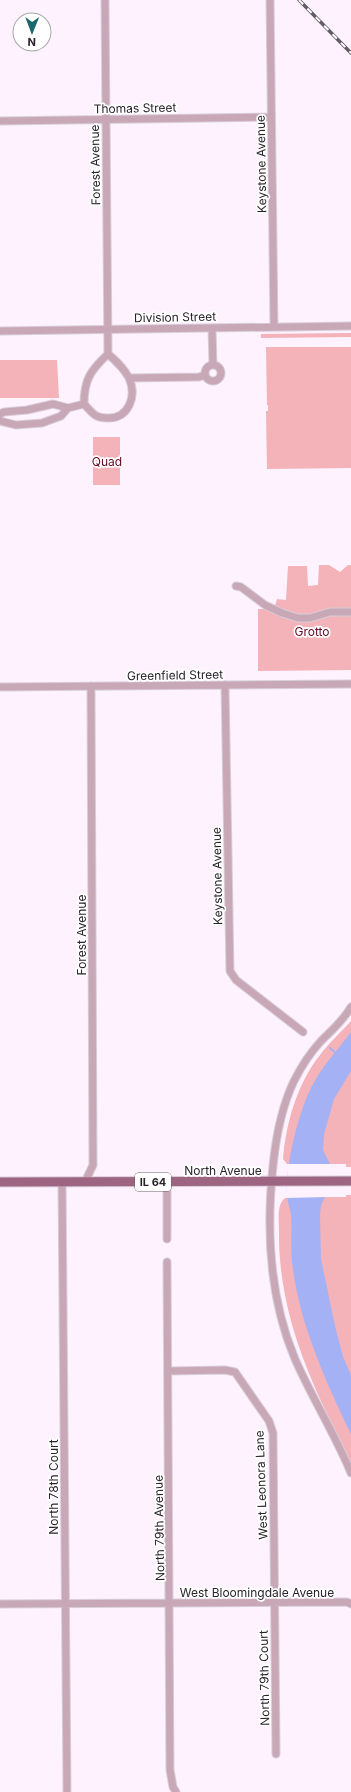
<svg xmlns="http://www.w3.org/2000/svg" width="351" height="1792" font-family="Inter,sans-serif">
<style>
.green{fill:#f4b2b9}
.water{fill:#a4b1f4}
.pier{fill:#fef2ff}
.lines{fill:none;stroke-linecap:round;stroke-linejoin:round}
.stream{stroke:#a4b1f4;stroke-width:2}
.minor-casing{stroke:#d8cdd9;stroke-width:9}
.major-casing{stroke:#d8cdd9;stroke-width:11}
.minor{stroke:#c8a8b7;stroke-width:7}
.major{stroke:#9e6582;stroke-width:9}
.rail-casing{stroke:#635c64;stroke-width:3.5}
.rail{stroke:#fff;stroke-width:2;stroke-dasharray:6;stroke-linecap:butt}
.labels{text-anchor:middle;dominant-baseline:central;stroke-width:3.5;stroke-linejoin:round;paint-order:stroke}
.shield{fill:#fff;stroke:#69666a;stroke-width:1}
.shield-label{font-size:11px;font-weight:bold;fill:#29242a}
.street-label{font-size:12px;fill:#29242a;stroke:#fff}
.park-label{font-size:12px;fill:#660523;stroke:#fff}
</style>
<rect width="100%" height="100%" fill="#fef2ff"/>
<path class="green" d="M351,333V337L261,338V334Z
M266,347H351V468L267,469L266,411H268V405H267Z
M0,360H57L59,398H0Z
M93,437H120V485H93Z
M319,565H329L340,572L348,565H351V670L258,671V609H274L277,599L286,600L288,566H307L308,586L318,585Z
M351,1021V1167H346V1164H287L283,1159C286,1123 297,1084 320,1055C329,1043 341,1032 351,1021Z
M346,1195H351V1463C313,1387 278,1317 279,1230C279,1220 276,1202 287,1197H346Z"/>
<path class="water" d="M351,1032V1071L334,1099L324,1134L323,1150L330,1164L325,1197L321,1205L320,1216L321,1259L335,1326L343,1357L351,1375V1434C327,1384 300,1325 293,1269C290,1252 292,1233 291,1215C290,1209 288,1203 287,1197C285,1167 298,1113 312,1086C322,1066 338,1050 351,1032Z"/>
<path class="pier" d="M288,1164H332L327,1197L286,1198Z"/>
<g class="lines">
<path class="stream" d="M330,1048L337,1054"/>
<defs>
<path id="minor" d="M105,0L108,354C91,370 84,379 84,404C87,407 91,412 95,415C98,417 103,418 107,418C129,419 137,396 129,378C124,368 116,361 108,354
M270,0L274,327
M0,121L271,117
M212,328L213,365
M0,331L351,326
M205 373a8 8 0 1 1 16 0a8 8 0 1 1-16 0Z
M129,378L199,377L205,375
M0,414L4,412L27,410L53,404L68,408
M0,421L16,425L42,423L61,416L68,408L84,404
M236,586L241,587L265,605L282,613L298,618H310L330,612H351
M225,685L230,971L236,980L303,1032
M0,687L351,684
M351,1007C343,1021 332,1030 321,1041C310,1053 301,1067 294,1081C281,1108 276,1136 273,1166C266,1231 269,1297 295,1359C312,1398 335,1434 351,1473
M62,1182L67,1792
M85,1182L93,1165L91,686
M167,1182V1239
M167,1262L170,1770L173,1787L176,1792
M168,1371L225,1370L235,1372L269,1421L273,1433L276,1754
M0,1604L347,1602L351,1604"/>
<path id="major" d="M0,1182L351,1181"/>
</defs>
<use href="#minor" class="minor-casing"/>
<use href="#major" class="major-casing"/>
<use href="#minor" class="minor"/>
<use href="#major" class="major"/>
<defs>
<path id="rail" d="M299,0L351,53"/>
</defs>
<use href="#rail" class="rail-casing"/>
<use href="#rail" class="rail"/>
</g>
<g class="labels">
<rect class="shield" x="135" y="1173" width="36" height="18" rx="3"/>
<g class="shield-label">
<text x="153" y="1182">IL 64</text>
</g>
<g class="street-label">
<text transform="translate(135 108) rotate(-1)">Thomas Street</text>
<text transform="translate(261 164) rotate(-91)">Keystone Avenue</text>
<text transform="translate(95 165) rotate(-91)">Forest Avenue</text>
<text transform="translate(175 317) rotate(-1)">Division Street</text>
<text transform="translate(175 675) rotate(-1)">Greenfield Street</text>
<text transform="translate(217 876) rotate(-91)">Keystone Avenue</text>
<text transform="translate(81 935) rotate(-90)">Forest Avenue</text>
<text x="223" y="1170">North Avenue</text>
<text transform="translate(261 1485) rotate(-92)">West Leonora Lane</text>
<text transform="translate(53 1487) rotate(-90)">North 78th Court</text>
<text transform="translate(159 1528) rotate(-91)">North 79th Avenue</text>
<text x="257" y="1592">West Bloomingdale Avenue</text>
<text transform="translate(264 1678) rotate(-91)">North 79th Court</text>
</g>
<g class="park-label">
<text x="107" y="461">Quad</text>
<text x="312" y="631">Grotto</text>
</g>
</g>
<g transform="translate(32 32) rotate(181)"><circle r="19" fill="#ffffff" stroke="#a9a7aa"/>
<path d="M0-3L7 15L0 10L-7 15Z" fill="#1a676d"/>
<text y="-6" font-size="11" font-weight="bold" text-anchor="middle" fill="#29242a">N</text>
</g>
</svg>
